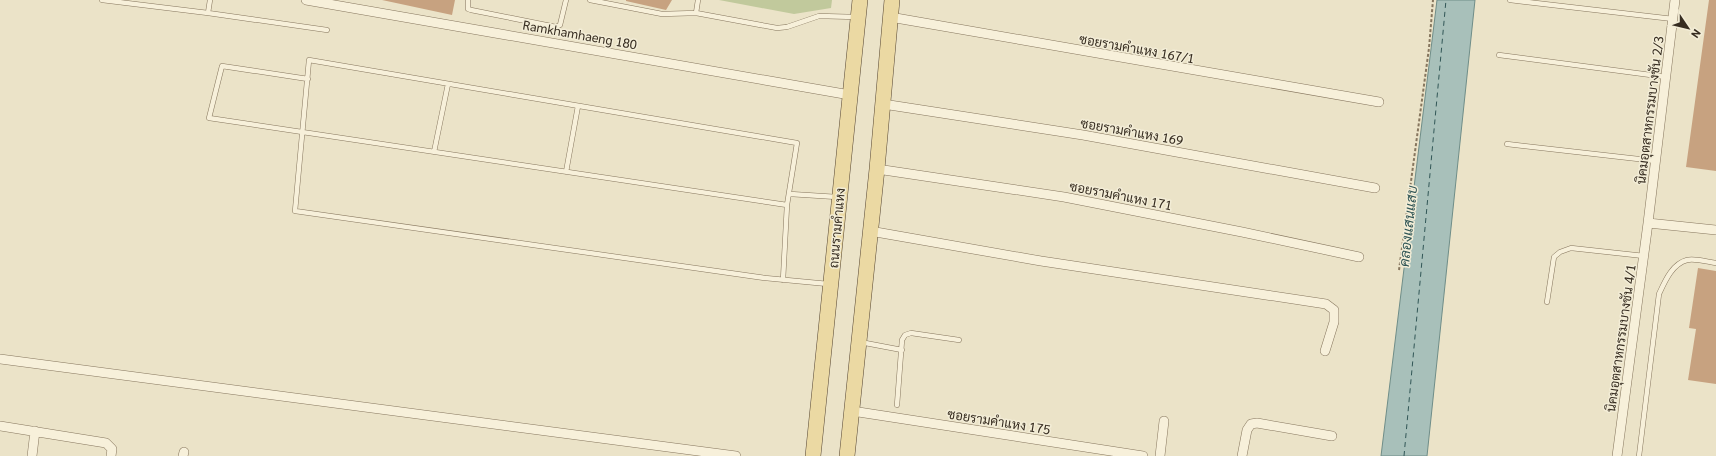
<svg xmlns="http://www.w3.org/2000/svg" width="1716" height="456" font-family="Georgia,Sarabun,serif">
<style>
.green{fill:#c1c99c}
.water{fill:#a8c0ba;stroke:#6f8d88}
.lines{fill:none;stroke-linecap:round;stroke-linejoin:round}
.ferry{stroke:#315656;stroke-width:1;stroke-dasharray:5 4;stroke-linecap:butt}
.building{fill:#c7a280}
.service-casing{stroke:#86765e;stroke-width:5.5}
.minor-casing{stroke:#86765e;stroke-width:10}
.primary-casing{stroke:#544432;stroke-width:16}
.path{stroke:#86765e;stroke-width:2;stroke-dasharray:3 2;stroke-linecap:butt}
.service{stroke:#f7f0da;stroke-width:4.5}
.minor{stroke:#f7f0da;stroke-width:9}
.primary{stroke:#ebd9a3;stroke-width:15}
.labels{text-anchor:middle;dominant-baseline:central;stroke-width:3;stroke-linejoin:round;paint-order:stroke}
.street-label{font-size:13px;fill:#372d21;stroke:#f3edd7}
.water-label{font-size:14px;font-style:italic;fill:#315656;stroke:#f3edd7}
</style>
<rect width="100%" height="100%" fill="#ebe3c8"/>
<path class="green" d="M719,0H832L831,8L794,14Z"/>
<path class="water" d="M1437,0H1475L1427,456H1381Z"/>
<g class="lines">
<path class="ferry" d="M1404,456L1446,0"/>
</g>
<path class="building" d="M382,0H455L452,15Z
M672,0L666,10L626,1V0Z
M1709,0H1716V171L1686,167Z
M1698,268L1716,271V384L1688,380L1696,329L1689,328Z"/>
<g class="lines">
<defs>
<path id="service" d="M102,0L208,13
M210,0L208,13L327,30
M468,0V9L471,10L556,27L560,25L566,0
M590,0L662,14L696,13L777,28L787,27L819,16L856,17
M1510,0L1673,19
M696,13L698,0
M1499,55L1666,77
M308,79L222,66L209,118L787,205L783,280
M1507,144L1656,161
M434,152L448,84
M566,172L578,106
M790,194L837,197
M787,205L797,143L309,60L295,211L765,278L828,284
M1547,302L1554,257L1560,252L1571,248L1644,256
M860,342L902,350
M897,405L902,340L905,335L911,333L959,340
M1639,456L1659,294C1665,281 1672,264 1687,260C1695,258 1708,262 1716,263"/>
<path id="minor" d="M306,0L850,95
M890,17L1379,102
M883,104L1083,135L1375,188
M877,169L1064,197L1242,232L1359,257
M1648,223L1716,230
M870,231L1041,261L1326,304L1334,310V322L1325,351
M0,359L736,456
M852,411L1143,456
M0,426L106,443L112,449L111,456
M32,456L35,431
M183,456L184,452
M1160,456L1164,421
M1242,456L1247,430L1251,424L1257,423L1332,436
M1617,456L1648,223L1675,0"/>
<path id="primary" d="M813,456L860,0
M847,456L877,169L892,0"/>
</defs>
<use href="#service" class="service-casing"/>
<use href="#minor" class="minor-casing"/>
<use href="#primary" class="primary-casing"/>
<path class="path" d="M1399,270L1429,48L1433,0"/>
<use href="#service" class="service"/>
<use href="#minor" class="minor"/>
<use href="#primary" class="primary"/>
</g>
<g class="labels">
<g class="street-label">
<text transform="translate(580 34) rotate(10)">Ramkhamhaeng 180</text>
<text transform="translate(1137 48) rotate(10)">ซอยรามคำแหง 167/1</text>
<text transform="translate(1649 110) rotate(-83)">นิคมอุตสาหกรรมบางชัน 2/3</text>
<text transform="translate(1132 131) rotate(10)">ซอยรามคำแหง 169</text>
<text transform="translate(1121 195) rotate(11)">ซอยรามคำแหง 171</text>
<text transform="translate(836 228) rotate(-85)">ถนนรามคำแหง</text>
<text transform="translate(1620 338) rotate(-82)">นิคมอุตสาหกรรมบางชัน 4/1</text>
<text transform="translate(999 421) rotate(9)">ซอยรามคำแหง 175</text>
</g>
<g class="water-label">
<text transform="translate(1407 226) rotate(-84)">คลองแสนแสบ</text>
</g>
</g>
<g transform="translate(1688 28) rotate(125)" stroke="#f3edd7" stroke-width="3" paint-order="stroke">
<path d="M0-3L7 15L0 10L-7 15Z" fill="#372d21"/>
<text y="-6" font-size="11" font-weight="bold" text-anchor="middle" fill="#372d21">N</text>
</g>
</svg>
